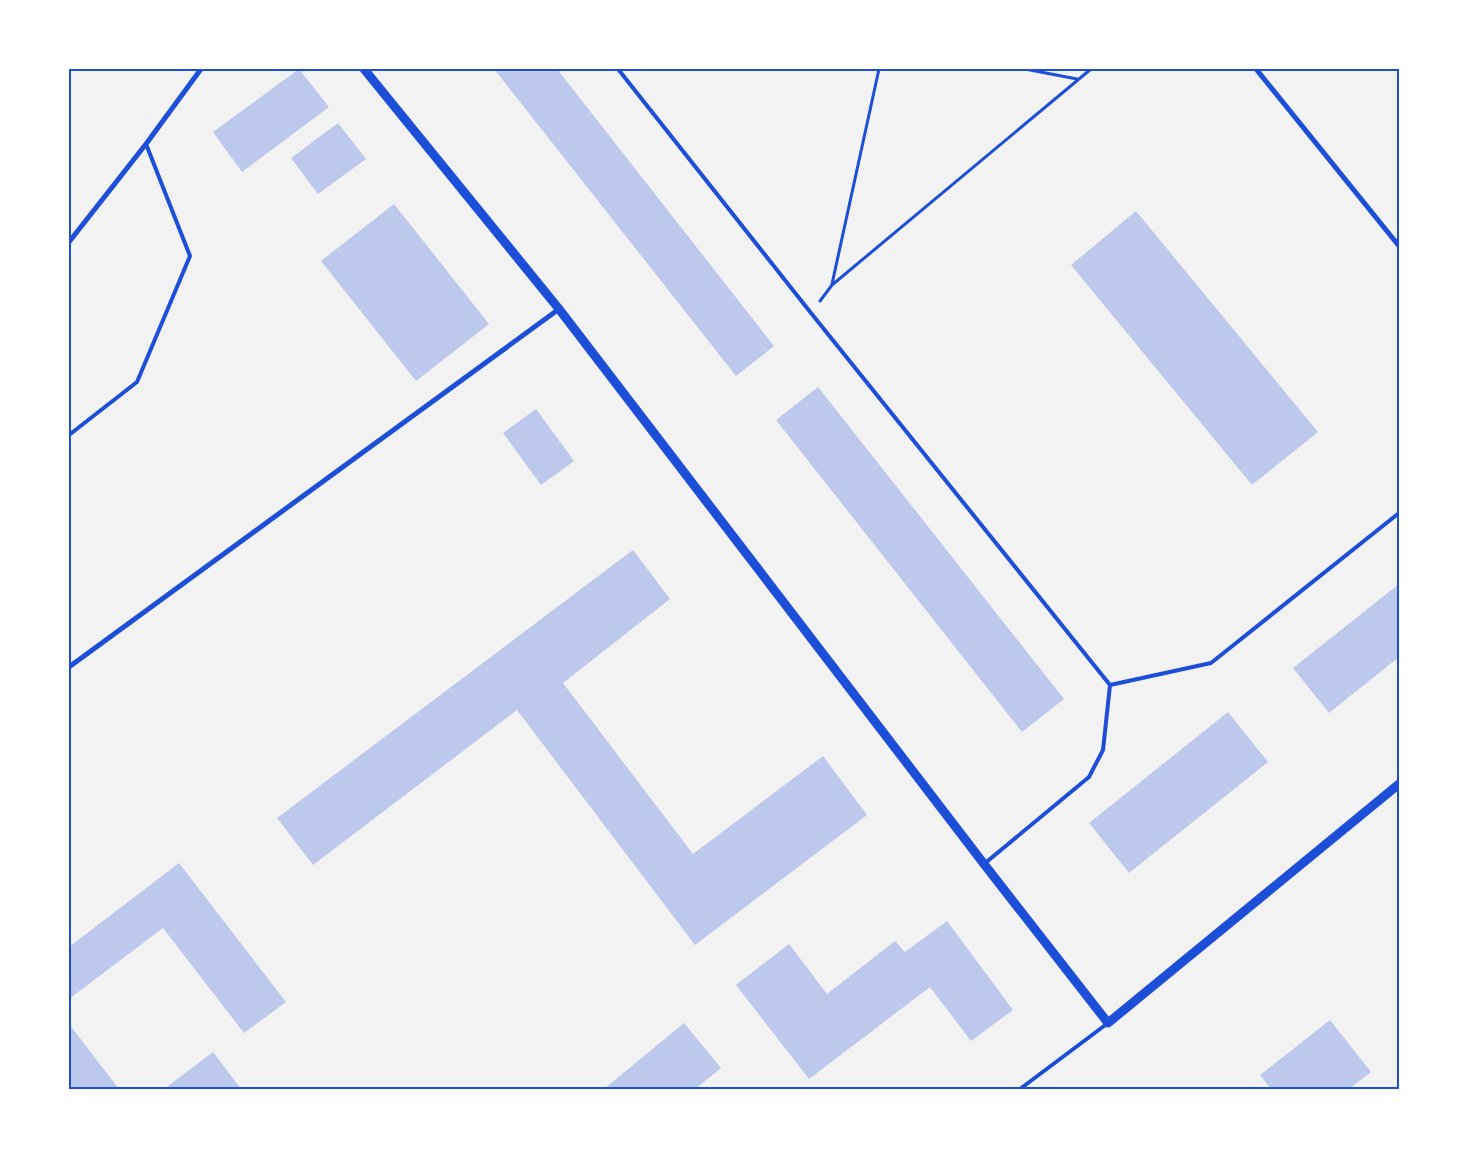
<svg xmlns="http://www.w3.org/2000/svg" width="1468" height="1158" font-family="'Work Sans',sans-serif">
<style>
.building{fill:#bdc9ec}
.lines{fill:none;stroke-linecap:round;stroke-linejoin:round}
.path{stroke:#1d4ed8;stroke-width:3}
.service{stroke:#1d4ed8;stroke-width:4}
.minor{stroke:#1d4ed8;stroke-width:5}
.tertiary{stroke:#1d4ed8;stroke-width:9}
.neatline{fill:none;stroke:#1d4ed8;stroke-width:2}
</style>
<rect width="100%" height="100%" fill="#f2f2f2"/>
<path class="building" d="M299,69L329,107L242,172L213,132Z
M494,69H557L774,346L736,376Z
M338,123L366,159L318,194L291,158Z
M394,204L489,324L416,381L321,261Z
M1136,211L1318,432L1252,485L1071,265Z
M818,387L1064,699L1022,732L776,420Z
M536,409L574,461L541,485L503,433Z
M633,550L670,599L563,683L693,854L823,756L867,815L695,945L517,710L313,865L277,818Z
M1399,584V657L1329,713L1293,668Z
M1228,712L1268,762L1129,873L1089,823Z
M179,863L286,1002L244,1033L163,928L69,999V947Z
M947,921L1013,1010L971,1041L930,987L809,1079L736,985L789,944L827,994L895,941L905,952Z
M1330,1020L1371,1072L1349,1089H1271L1260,1075Z
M684,1023L721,1068L695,1089H604Z
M69,1024L119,1089H69Z
M213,1052L241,1089H170L168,1086Z"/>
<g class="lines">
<path class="path" d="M1025,69L1077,79
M832,284L879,69
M820,301L832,285L1091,69"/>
<path class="service" d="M618,69L811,313L1110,685L1211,663L1399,513
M69,435L137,382L190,256L146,144
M984,864L1089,777L1103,750L1110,685
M1020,1089L1108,1023"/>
<path class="minor" d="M1256,69L1399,246
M69,242L146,144L201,69
M69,667L559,309"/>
<path class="tertiary" d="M364,69L559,309L984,864L1108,1023L1399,784"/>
</g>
<rect width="1468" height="1158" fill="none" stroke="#ffffff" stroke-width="140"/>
<rect x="70" y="70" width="1328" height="1018" class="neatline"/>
</svg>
